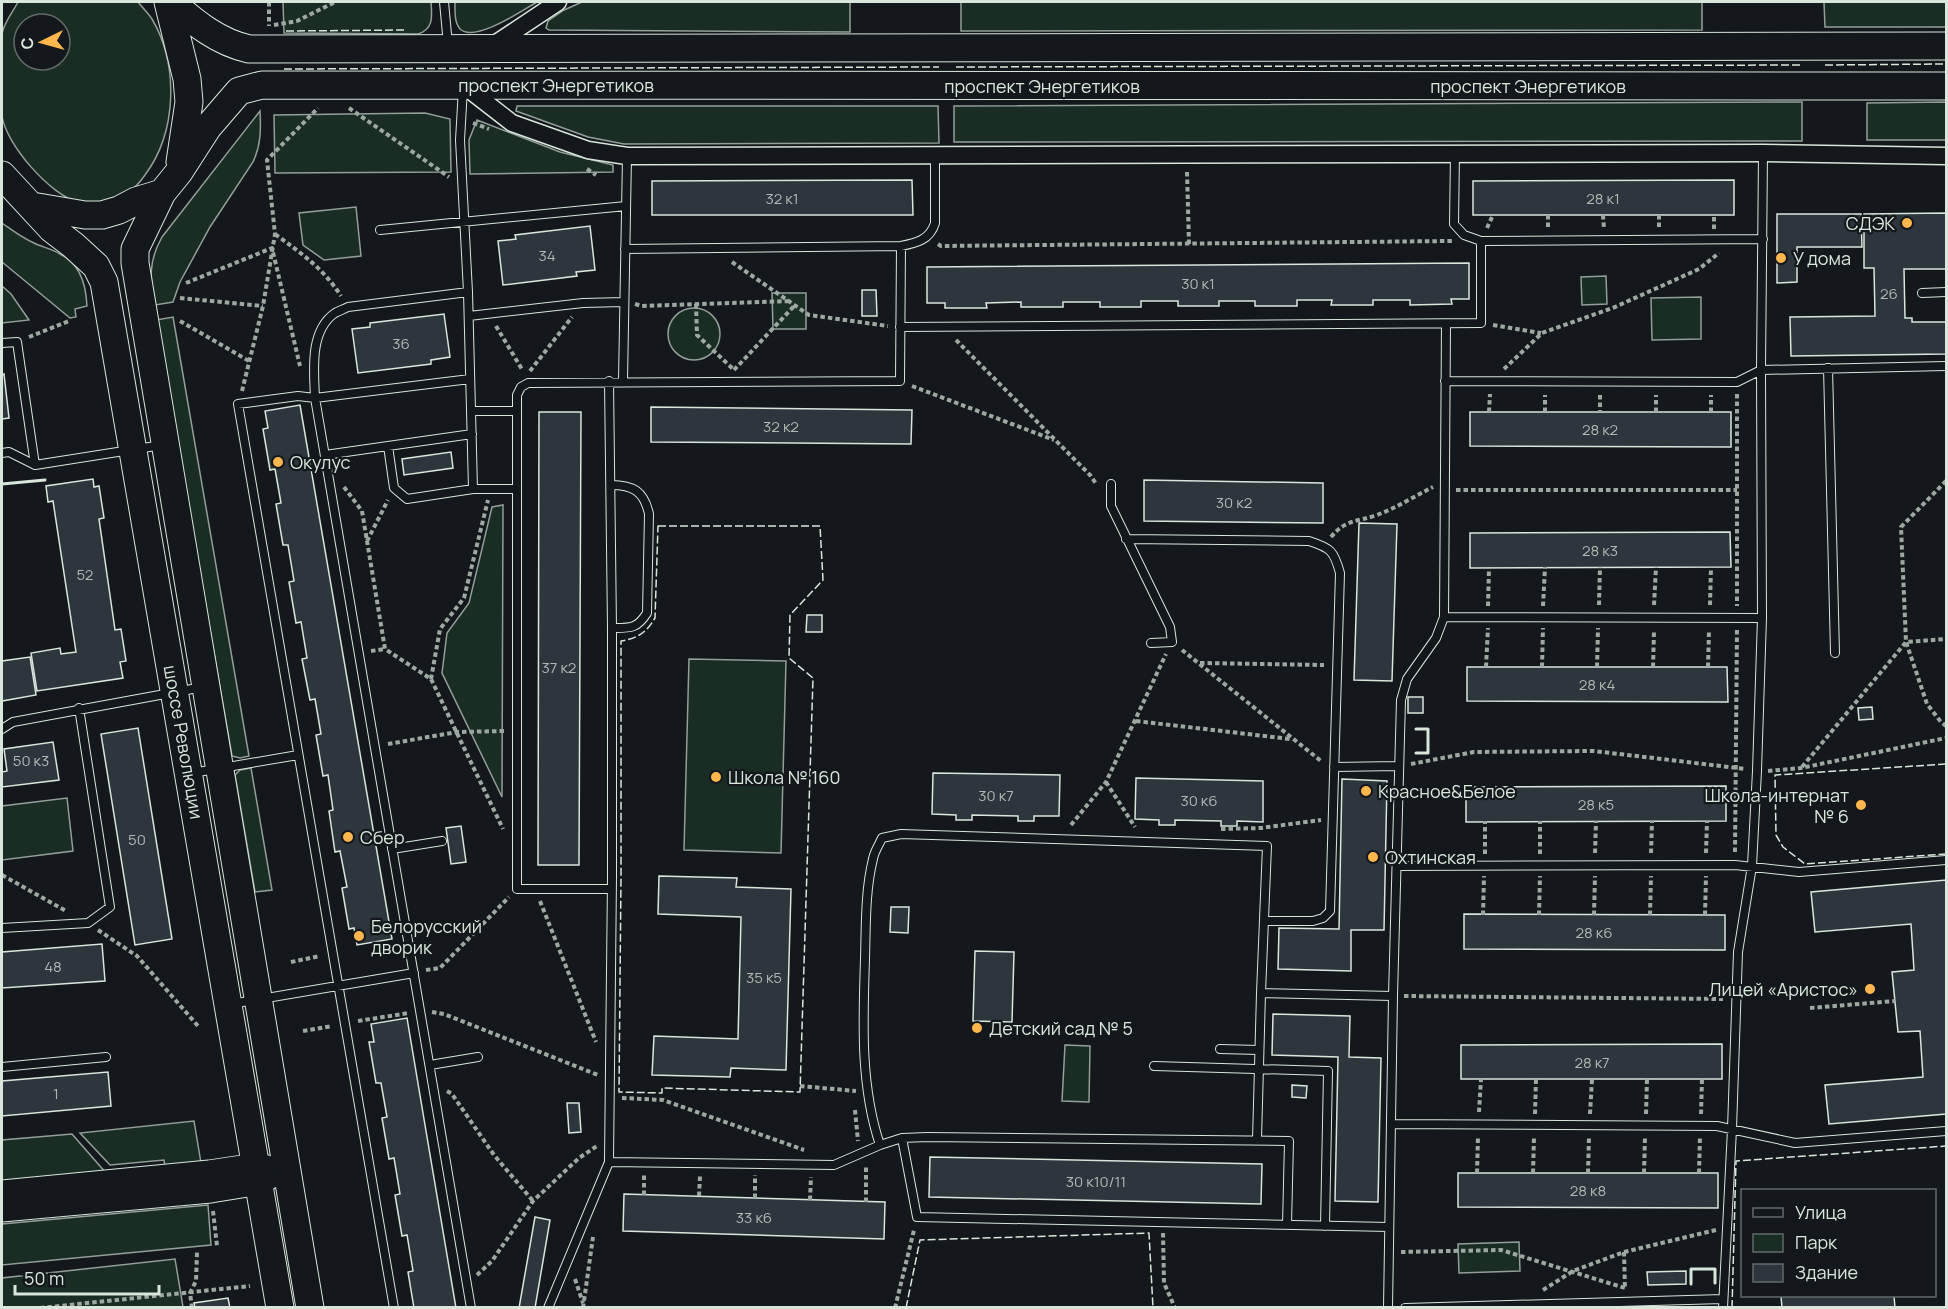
<svg xmlns="http://www.w3.org/2000/svg" width="1948" height="1309" font-family="Manrope,sans-serif">
<style>
.green{fill:#1a2d24;stroke:#939e99;stroke-width:1.5;fill-rule:evenodd}
.building{fill:#2c363c;stroke:#d8e6dc;stroke-width:1.5}
.lines{fill:none;stroke-linecap:round;stroke-linejoin:round}
.service-casing{stroke:#d8e6dc;stroke-width:10}
.minor-casing{stroke:#d8e6dc;stroke-width:19}
.tertiary-casing{stroke:#d8e6dc;stroke-width:23}
.primary-casing{stroke:#d8e6dc;stroke-width:29}
.path{stroke:#9da8a2;stroke-width:4;stroke-dasharray:4.5 3;stroke-linecap:butt}
.service{stroke:#14181c;stroke-width:8}
.minor{stroke:#14181c;stroke-width:16}
.tertiary{stroke:#14181c;stroke-width:21}
.primary{stroke:#14181c;stroke-width:27}
.fence{stroke:#d8e6dc;stroke-width:1.5;stroke-dasharray:8 3;stroke-linecap:butt}
.wall{stroke:#d8e6dc;stroke-width:3}
.poi-dot{fill:#ffb74d;stroke:#14181c;stroke-width:2}
.labels{text-anchor:middle;dominant-baseline:central;stroke-width:4.5;stroke-linejoin:round;paint-order:stroke}
.number-label{font-size:15px;fill:#adbab4}
.street-label{font-size:18px;fill:#d8e6dc;stroke:#14181c}
.poi-label{font-size:18px;fill:#d8e6dc;stroke:#14181c;text-anchor:start}
</style>
<rect width="100%" height="100%" fill="#14181c"/>
<path class="green" d="M18,2H138C142,7 148,13 152,19C179,65 177,132 145,175C136,188 122,200 105,203C98,204 85,204 78,202C50,195 6,144 2,116C0,100 2,82 2,66C2,56 0,44 2,34C4,22 13,12 18,2ZM24,24H60V60H24Z
M283,2H431C432,16 434,29 418,34L284,33Z
M455,2H537C523,10 475,43 460,29C454,22 455,10 455,2Z
M582,2H850V32L549,30L546,28L548,21L564,10Z
M961,2H1702V30L961,31Z
M1824,2H1946V27H1825Z
M1802,102V141L954,142V106Z
M1946,102V140H1867V103Z
M517,106H938L939,143L624,144L588,137L516,111Z
M260,111C261,130 261,145 253,162L210,227L180,282L173,302L155,305C150,278 148,262 162,237Z
M425,113L450,119L451,172L275,173L274,115Z
M477,120L560,152L613,165V172L470,174L469,140Z
M356,207L361,256L324,260L303,245L299,213Z
M2,223C12,230 22,238 34,243C42,247 52,249 60,254C80,263 86,285 87,306L75,309L76,317L70,318L2,262Z
M1606,276L1607,304L1582,305L1581,277Z
M2,286L11,294L29,320L2,323Z
M772,293H806V329H773Z
M1701,297V339L1652,340L1651,298Z
M668 334a26 26 0 1 1 52 0a26 26 0 1 1-52 0Z
M173,317L249,756L240,758L232,756L156,320Z
M503,505L502,797L442,673L447,633L469,603L492,507Z
M689,659L786,661L781,853L684,850Z
M251,768L272,890L255,892L235,775L240,770Z
M67,798L73,851L2,860V806Z
M1065,1045L1090,1046L1089,1102L1062,1101Z
M194,1121L201,1163L165,1167L164,1160L110,1165L80,1133Z
M72,1134L106,1173L2,1182V1140Z
M208,1205L211,1245L2,1265V1224Z
M1519,1242L1520,1271L1459,1273L1458,1244Z
M175,1259L183,1307H2V1278Z"/>
<path class="building" d="M912,180L913,215H652V181Z
M1734,180V215H1473V181Z
M1946,213V269H1904L1905,318H1912V322H1946V354L1791,356L1790,317L1875,316L1874,268H1864V214Z
M1777,214H1861L1862,247H1797V282L1777,283Z
M590,226L595,270L576,272L577,276L503,285L498,241L516,239L515,235Z
M1469,263V299H1451L1452,304L1410,305V300H1373V305H1331L1332,300H1297V306H1255V301H1219V306H1178V301H1141V307H1100V302H1063V307H1021V302L986,303L987,308H945V303H927V267Z
M862,290H876L877,316H862Z
M444,314L450,357L431,360V364L358,373L352,329L370,327V323Z
M4,374L9,418L2,419V375Z
M300,405L392,939L357,945L354,928L349,929L342,888L347,887L340,851L335,852L329,811L333,810L328,775L323,776L316,735L321,734L315,699L310,700L302,659L307,658L301,622L296,623L289,582L294,581L288,545H283L276,504L281,503L275,469L270,470L263,429L268,428L265,411Z
M651,407L912,410L911,444L651,442Z
M539,412H581L579,865H538Z
M1470,412H1731V447L1470,446Z
M451,452L453,468L404,475L402,459Z
M93,479L94,487L99,486L104,518L99,519L115,630L121,629L126,661L120,662L123,678L37,691L31,653L60,648L61,654L76,652L53,501L48,502L46,486Z
M1144,480L1323,483V523L1144,521Z
M1359,523L1397,524L1392,681L1354,680Z
M1730,532L1731,567L1470,568V533Z
M807,615H822V632H806Z
M30,657L36,695L2,701V661Z
M1467,667H1727L1728,702L1467,701Z
M1408,697H1423V713H1408Z
M1872,707L1873,719L1859,720L1858,708Z
M138,728L172,939L135,945L101,734Z
M53,742L59,780L2,787V772L7,771L4,749Z
M933,773L1060,775L1059,816H1034V821H1018V816L972,815V820H956V815L932,814Z
M1136,778L1263,781V822L1237,821V826H1221V821L1175,820V825H1159V820L1135,819Z
M1342,779L1387,781L1384,930H1351V971L1278,969L1279,928L1339,929Z
M1726,786V821L1466,822V787Z
M461,826L466,862L451,864L446,828Z
M659,876L737,878L736,887L791,889L786,1070L731,1068L730,1077L652,1075L654,1036L738,1039L741,917L658,914Z
M1946,880V1114L1829,1124L1825,1085L1923,1077L1920,1031L1898,1032L1892,972L1914,970L1911,924L1815,932L1811,892Z
M891,907H909L908,933L890,932Z
M1464,914L1725,915V950L1464,949Z
M102,944L105,981L2,988V952Z
M975,951L1014,952L1012,1022L973,1021Z
M1273,1014L1350,1016L1349,1057L1381,1058L1378,1202L1335,1201L1338,1057L1272,1055Z
M407,1018L426,1131L456,1308H414L408,1272L413,1271L407,1235L402,1236L395,1195L400,1194L394,1158L389,1159L382,1118L387,1117L381,1083H376L369,1042H374L371,1024Z
M1722,1044V1079H1461V1045Z
M108,1072L111,1106L2,1116V1081Z
M1292,1085L1307,1086L1306,1098L1292,1097Z
M567,1103H579L581,1132L569,1133Z
M930,1157L1262,1164L1261,1204L929,1197Z
M1458,1173H1718V1208L1458,1207Z
M624,1194L885,1202L884,1239L623,1231Z
M535,1217L550,1220L535,1308H519Z
M1686,1271V1284L1648,1285L1647,1272Z
M1781,1296H1894L1895,1308H1782Z
M228,1298L230,1308H195L194,1303Z"/>
<g class="lines">
<defs>
<path id="service" d="M444,2L448,45
M463,88L460,140L468,292L473,489
M380,230L626,206
M1481,241L1763,239
M625,249L901,246C916,243 930,240 935,223V156
M1922,293L1946,292
M469,316L583,303L624,302
M1446,324L1444,617L1762,618
M900,327L1481,323V241L1464,235L1454,224L1455,153
M2,343L17,342L35,465
M1828,368L1835,653
M470,379L315,398L471,1308
M623,381L627,156
M1445,381L1737,382L1761,370L1946,366
M471,411H517
M388,446L394,488L407,499L473,489H517
M2,453L9,452L35,465L162,445
M325,455L472,434
M1111,484V506L1170,627L1172,642L1151,643
M611,485C633,485 644,491 649,514L647,613C637,629 630,628 612,628
M1126,539L1309,541C1331,548 1334,551 1340,573L1330,911L1323,918L1313,921H1264
M2,729L13,722L203,687
M1334,767L1398,766
M192,773L298,755
M392,849L442,841
M1397,866L1735,865L1799,872L1946,860
M612,889H517V395L521,387L528,383L900,381L901,246
M2,928L88,923L110,907L79,708
M231,1004L414,973
M1220,1049L1259,1050
M430,1065L478,1057
M1154,1066L1328,1071L1325,1226
M2,1067L106,1057
M1391,1124L1717,1126L1795,1143L1946,1131
M902,1138L917,1217L1389,1227
M1257,1140L1261,993L1393,996
M880,1145C860,1085 863,1021 865,959C866,926 865,891 873,859C874,852 879,845 882,838L901,834L1267,846L1261,993
M609,1162L834,1165L880,1145L902,1138L927,1137L1289,1141L1287,1225
M394,1308L238,404L298,396L315,398C314,371 309,331 335,313C339,311 344,309 348,307L468,292
M548,1308L609,1162L612,877V628L609,381
M1388,1308L1393,996L1401,700L1407,679L1436,638L1444,617
M1405,1308L1723,1299
M1723,1308L1732,1129L1738,952L1752,866L1757,771L1762,618L1761,370L1763,153"/>
<path id="minor" d="M492,46L558,2
M463,85L512,123L588,150L627,156L1763,153L1946,156"/>
<path id="tertiary" d="M2,1191L209,1171L256,1164L268,1166
M2,1211L211,1192L259,1184L286,1170"/>
<path id="primary" d="M168,2L187,79L189,102L180,162
M171,2C195,23 218,42 249,49L1946,46
M2,175L52,229L73,245L96,266L104,282L280,1308
M32,206L85,215H102L119,210L136,201L162,193
M310,1308L135,263V249L162,193L179,172L208,127L239,91L262,85L1946,86"/>
</defs>
<use href="#service" class="service-casing"/>
<use href="#minor" class="minor-casing"/>
<use href="#tertiary" class="tertiary-casing"/>
<use href="#primary" class="primary-casing"/>
<path class="path" d="M269,2V26
M274,25L297,21L335,2
M349,108L449,177
M473,123L489,129
M587,169L596,175
M1187,172L1189,244
M1548,215V229
M1603,215L1604,229
M1659,215V229
M1487,228L1493,215
M1714,229V215
M275,234C302,254 322,267 341,296
M938,244L941,246L1452,241
M732,262L809,315L888,326
M186,283L272,248L300,366
M180,298L263,306
M635,304L642,306L789,301
M696,304L697,335L733,369
M180,321L249,361
M1493,325L1541,333
M496,326L523,371
M29,337L69,321
M956,340L1090,475L1097,485
M1504,369L1542,333L1615,307L1699,269L1719,253
M734,370L795,305
M530,371L572,317
M912,386L1054,440
M242,391L263,306L275,234L267,160L318,108
M1737,394V606
M1600,395V412
M1489,412L1490,394
M1545,412V395
M1656,412V395
M1711,412V395
M1946,481L1901,527L1906,642L1927,704L1941,722L1946,726
M344,487L362,511L385,649L431,679L503,829
M1456,490H1737
M1331,537C1346,519 1357,522 1377,515C1396,508 1415,496 1433,487
M367,541L388,500
M1599,605L1600,567
M1654,605L1656,567
M1710,605L1711,567
M1488,606L1489,568
M1543,606L1545,567
M1182,650L1321,761
M371,651L385,649
M1200,663L1324,665
M1486,667L1488,628
M1542,667L1543,628
M1597,667L1598,628
M1653,667L1654,631
M1708,667L1709,631
M431,679L440,629L464,598L488,500
M1136,721L1290,739
M388,744L457,732L505,731
M1411,764L1474,752L1594,751L1746,769
M1802,767L1906,642L1946,639
M1768,771L1801,768L1946,738
M1106,782L1135,827
M1071,825L1106,782L1166,654
M1221,829L1261,828L1321,820
M1735,852L1737,628
M1595,853L1596,821
M1651,853L1652,821
M1706,853L1707,821
M1485,854V821
M1540,854V821
M2,875L66,911
M540,901L596,1042
M1483,915L1484,876
M1539,915L1540,876
M1594,915L1595,876
M1650,915L1651,876
M1705,915L1706,876
M98,930L137,956L198,1026
M291,962L320,956
M426,970L440,968L509,897
M1404,996L1723,999
M1810,1008L1895,1001
M432,1012L444,1014L598,1075
M358,1021L409,1013
M303,1031L332,1026
M800,1086L856,1091
M447,1091L452,1094L494,1155L533,1201
M622,1098L663,1100L804,1150
M855,1110L858,1141
M1479,1112L1481,1079
M1535,1114L1536,1079
M1590,1114L1592,1079
M1646,1114L1647,1079
M1701,1114L1702,1079
M1477,1173L1478,1137
M1533,1173L1534,1137
M1588,1173L1589,1137
M1644,1173L1645,1137
M1699,1173L1700,1136
M644,1195V1174
M699,1196L700,1176
M755,1198V1175
M810,1200L811,1177
M866,1202V1165
M213,1211L217,1246
M1163,1233L1164,1283L1175,1308
M1401,1252L1501,1250L1625,1288
M1624,1252L1625,1289
M477,1275L492,1261L533,1201L579,1158L597,1146
M575,1279L583,1303
M1543,1290L1573,1271L1624,1252L1716,1230
M40,1308L250,1286
M192,1308L190,1293L196,1281L197,1252
M583,1308L593,1237
M895,1308L914,1230"/>
<use href="#service" class="service"/>
<use href="#minor" class="minor"/>
<use href="#tertiary" class="tertiary"/>
<use href="#primary" class="primary"/>
<path class="fence" d="M286,31L406,30
M1825,65L1946,64
M956,67L1803,65
M284,69L939,67
M658,526H820L823,580L790,615L789,658L813,678L800,1092L662,1088V1093L619,1092L621,877V641C638,638 646,633 655,618Z
M1946,764L1775,775L1776,835L1783,847L1805,864L1946,854
M906,1308L920,1240L1149,1233L1153,1308
M1732,1308L1736,1161L1946,1146"/>
<path class="wall" d="M2,484L45,480
M1416,753H1428V729H1416
M1691,1284V1269H1715V1283"/>
</g>
<g class="poi-dot">
<circle cx="1907" cy="223" r="6"/>
<circle cx="1781" cy="258" r="6"/>
<circle cx="278" cy="462" r="6"/>
<circle cx="716" cy="777" r="6"/>
<circle cx="1366" cy="791" r="6"/>
<circle cx="1861" cy="805" r="6"/>
<circle cx="348" cy="837" r="6"/>
<circle cx="1373" cy="857" r="6"/>
<circle cx="359" cy="936" r="6"/>
<circle cx="1870" cy="989" r="6"/>
<circle cx="977" cy="1028" r="6"/>
</g>
<g class="labels">
<g class="number-label">
<text x="782" y="198">32 к1</text>
<text x="1603" y="198">28 к1</text>
<text x="547" y="255">34</text>
<text x="1198" y="283">30 к1</text>
<text x="1889" y="293">26</text>
<text x="401" y="343">36</text>
<text x="781" y="426">32 к2</text>
<text x="1600" y="429">28 к2</text>
<text x="1234" y="502">30 к2</text>
<text x="1600" y="550">28 к3</text>
<text x="85" y="574">52</text>
<text x="559" y="667">37 к2</text>
<text x="1597" y="684">28 к4</text>
<text x="31" y="760">50 к3</text>
<text x="996" y="795">30 к7</text>
<text x="1199" y="800">30 к6</text>
<text x="1596" y="804">28 к5</text>
<text x="137" y="839">50</text>
<text x="1594" y="932">28 к6</text>
<text x="53" y="966">48</text>
<text x="764" y="977">35 к5</text>
<text x="1592" y="1062">28 к7</text>
<text x="56" y="1093">1</text>
<text x="1096" y="1181">30 к10/11</text>
<text x="1588" y="1190">28 к8</text>
<text x="754" y="1217">33 к6</text>
</g>
<g class="street-label">
<text x="556" y="85">проспект Энергетиков</text>
<text x="1042" y="86">проспект Энергетиков</text>
<text x="1528" y="86">проспект Энергетиков</text>
<text transform="translate(184 742) rotate(80)">шоссе Революции</text>
</g>
<g class="poi-label">
<text x="1895" y="223" text-anchor="end">СДЭК</text>
<text x="1793" y="258">У дома</text>
<text x="290" y="462">Окулус</text>
<text x="728" y="777">Школа № 160</text>
<text x="1378" y="791">Красное&amp;Белое</text>
<text x="1849" y="795" text-anchor="end">Школа-интернат<tspan x="1849" dy="21">№ 6</tspan></text>
<text x="360" y="837">Сбер</text>
<text x="1385" y="857">Охтинская</text>
<text x="371" y="926">Белорусский<tspan x="371" dy="21">дворик</tspan></text>
<text x="1858" y="989" text-anchor="end">Лицей «Аристос»</text>
<text x="989" y="1028">Детский сад № 5</text>
</g>
</g>
<rect width="1948" height="1309" fill="none" stroke="#d8e6dc" stroke-width="6"/>
<rect x="1741" y="1189" width="195" height="108" fill="#14181c" stroke="#626a69" stroke-width="1.5"/>
<rect x="1753" y="1208" width="30" height="9" fill="#14181c" stroke="#626a69" stroke-width="1.5"/>
<text x="1795" y="1219" font-size="18" fill="#d8e6dc">Улица</text>
<rect x="1753" y="1234" width="30" height="18" fill="#1a2d24" stroke="#626a69" stroke-width="1.5"/>
<text x="1795" y="1249" font-size="18" fill="#d8e6dc">Парк</text>
<rect x="1753" y="1264" width="30" height="18" fill="#2c363c" stroke="#626a69" stroke-width="1.5"/>
<text x="1795" y="1279" font-size="18" fill="#d8e6dc">Здание</text>
<g transform="translate(42 42) rotate(265)"><circle r="28" fill="#14181c" stroke="#626a69" stroke-width="1.5"/>
<path d="M0-4.5L10 22L0 15L-10 22Z" fill="#ffb74d"/>
<text y="-9" font-size="16" font-weight="bold" text-anchor="middle" fill="#d8e6dc">С</text>
</g>
<path d="M15 1285v9h144v-9" fill="none" stroke="#d8e6dc" stroke-width="3"/>
<text x="24" y="1285" font-size="18" fill="#d8e6dc" stroke="#14181c" stroke-width="4.5" paint-order="stroke">50 m</text>
</svg>
